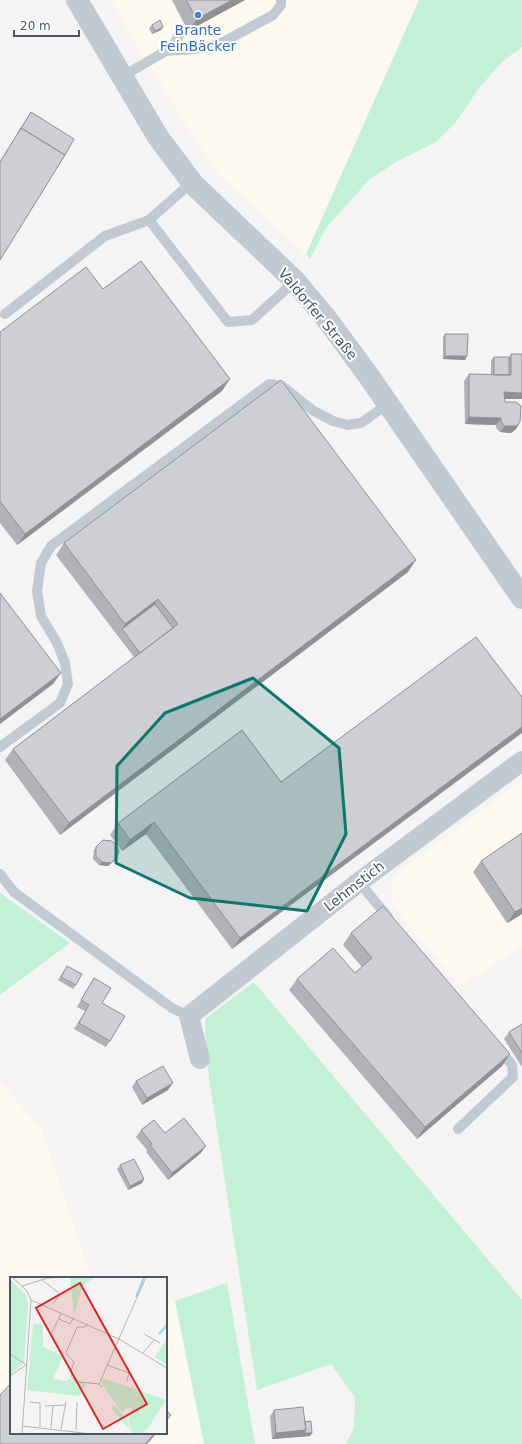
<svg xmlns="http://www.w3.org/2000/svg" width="522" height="1444" font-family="'DejaVu Sans',sans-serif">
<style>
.commercial{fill:#fdf9ef}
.green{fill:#c3f1d5}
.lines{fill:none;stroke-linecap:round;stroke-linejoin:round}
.service{stroke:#c1cad2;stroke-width:10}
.minor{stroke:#c1cad2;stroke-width:20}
.tertiary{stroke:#c1cad2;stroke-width:22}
.wall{fill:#b0b2b7}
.shaded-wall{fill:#909195}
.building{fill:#cdcfd5;stroke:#909195}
.marked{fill:#0f766e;fill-opacity:0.2;stroke:#0f766e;stroke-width:3;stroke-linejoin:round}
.shop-dot{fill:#3f7fe0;stroke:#fff;stroke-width:1.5}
.labels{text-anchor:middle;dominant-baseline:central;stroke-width:4;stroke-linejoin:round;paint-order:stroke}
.shop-label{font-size:14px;fill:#366cbe;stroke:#fff}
.street-label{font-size:14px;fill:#4a5661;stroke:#fff}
.inset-river{fill:none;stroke:#90daee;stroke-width:2}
.inset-road{fill:none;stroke:#b1b4b9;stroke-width:1}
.view{fill:#d62828;fill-opacity:0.15;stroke:#d62828;stroke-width:2}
.inset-edge{fill:none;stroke:#4a5661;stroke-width:2}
</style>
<rect width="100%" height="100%" fill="#f5f3f3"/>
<path class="commercial" d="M112,0H419L306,254L216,172L136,45Z
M522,780V947L460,986L402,917L394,906L391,893L393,882L399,873L410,863Z
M0,1082L41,1128L91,1278H11V1433H166V1304L175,1301L204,1444H0Z"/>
<path class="green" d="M419,0H522V47L503,61L479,88L456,122L436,142L396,162L369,180L326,228L310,259L306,254Z
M0,893L70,943L0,995Z
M254,982L522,1300V1444H346L354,1428L355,1397L331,1364L257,1390L209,1078L205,1025L206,1018Z
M227,1283L255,1444H204L175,1301Z"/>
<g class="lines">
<path class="service" d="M166,51L194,49L218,45L273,15L281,5V0
M123,76L166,51L174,44L179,35
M149,220L228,322L252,320L295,281
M5,314L105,236L149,220L192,182
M0,747L60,703L68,684L65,663L57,643L41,616L37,591L41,563L51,546L269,384L282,386L312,410L333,421L348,425L361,423L388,404
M0,874L14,892L172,1008L189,1016
M359,882L388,917
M458,1129L513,1077L512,1065L499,1049"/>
<path class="minor" d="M200,1059L189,1016L359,882L522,761"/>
<path class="tertiary" d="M77,0L158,137L194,185L295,281L326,318L368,375L522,598"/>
</g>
<path class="wall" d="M172,0H245L188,31Z
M152,25L163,27L161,30L152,34L149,28Z
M31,112L65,155L0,260V161Z
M103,289L222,391L17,545L0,523V332Z
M445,334L467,356L465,360L443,359V337Z
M511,354H522V399H504L505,402L520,422L516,429L511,433L500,432L496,428V425L465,424L464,381L469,374L491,375V360L494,357H509Z
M64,543L408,572L60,835L5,760L13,749L134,657L56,555Z
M522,697L232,949L146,834L122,851L110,835L118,823L281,782Z
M522,833V914L507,923L473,872L481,861Z
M96,847L115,860L108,866L99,865L93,859L94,850Z
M351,933L510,1054L502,1066L417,1139L289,990L297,979L355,973L362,967L343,945Z
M65,969L76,985L73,989L58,980Z
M94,978L102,1003L110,1041L106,1047L74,1029L85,1011L77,1007Z
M522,1024V1067L504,1039L509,1032Z
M136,1081L168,1090L142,1105L132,1087Z
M141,1130L165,1133L201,1153L168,1180L146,1152L147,1150L136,1137Z
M120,1165L142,1183L128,1190L117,1169Z
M274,1410L305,1422L312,1433L310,1436L272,1439L270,1416Z"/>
<path class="shaded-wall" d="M232,0H245L188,31L197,19Z
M163,27L161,30L152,34L155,31Z
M445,356H467L465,360L443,359Z
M230,379L222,391L17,545L25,534Z
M504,392L522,393V399H500Z
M469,417L501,418L496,425L465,424Z
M520,422L516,429L511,433L500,432L505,426Z
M416,560L408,572L60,835L69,823Z
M158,599L150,610L122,629L125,624Z
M61,673L53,684L0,724V719Z
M522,727V733L232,949L240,938Z
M154,822L146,834L122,851L130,840Z
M117,857L115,860L108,866L99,865L102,862Z
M522,908V914L507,923L515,912Z
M510,1054L502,1066L417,1139L425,1127Z
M173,1083L168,1090L142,1105L147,1098Z
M206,1146L201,1153L168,1180L172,1173Z
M144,1179L142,1183L128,1190L130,1186Z
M306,1430L312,1433L310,1436L272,1439L276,1433Z
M155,1433H157L147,1444H145Z"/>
<path class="building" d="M186,0H232L197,19Z
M160,20L163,27L155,31L152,25Z
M31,112L74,139L65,155L21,128L18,133Z
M21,128L65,155L0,260V162Z
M141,261L230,379L25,534L0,501V332L86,267L103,289Z
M445,334H468L467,356H445Z
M511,354H522V393L504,392L505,402H516L521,406L520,422L516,426H505L501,422V418L469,417V374L511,375Z
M494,357H509V375H494Z
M281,380L416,560L69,823L13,749L178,624L158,599L125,624L64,543Z
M0,593L61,673L0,719Z
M155,604L173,628L140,653L122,629Z
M476,637L522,697V727L240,938L154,822L130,840L118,823L242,730L281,782Z
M522,833V908L515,912L481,861Z
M103,840L112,841L115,844L118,848L119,852L117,857L111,863L102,862L96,856V847Z
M383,906L510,1054L425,1127L297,979L333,948L355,973L372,958L351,933Z
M67,966L82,974L76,985L61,977Z
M94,978L111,988L102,1003L125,1016L110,1041L79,1023L89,1005L81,1000Z
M522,1024V1053L509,1032Z
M163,1066L173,1083L147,1098L136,1081Z
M184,1118L206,1146L172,1173L150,1145L152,1144L141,1130L154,1120L165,1133Z
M134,1159L144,1179L130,1186L120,1165Z
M11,1383V1433H155L145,1444H0V1395Z
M303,1407L306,1430L276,1433L274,1410Z
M166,1410L171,1415L166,1421Z
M311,1421L312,1433H304L306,1430L305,1422Z"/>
<path class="marked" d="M253,678L339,748L346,834L307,911L190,898L116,863L117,766L165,713Z"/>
<circle class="shop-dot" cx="198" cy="15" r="4"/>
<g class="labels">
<g class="shop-label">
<text x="198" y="30">Brante<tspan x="198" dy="16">FeinBäcker</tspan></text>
</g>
<g class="street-label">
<text transform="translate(318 314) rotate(50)">Valdorfer Straße</text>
<text transform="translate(354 886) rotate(-38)">Lehmstich</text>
</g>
</g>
<g transform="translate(10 1277)">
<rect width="157" height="157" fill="#f5f3f3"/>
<path d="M86,0L73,8L64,38L60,1ZM0,2L16,18L18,27L14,86L0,98ZM23,47H33V70L53,79L43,102L57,104L58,101L76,106L70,119L17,113ZM157,62V88L145,80ZM93,101L156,123L138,151L131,157H124L121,153L118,143L122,136L121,131L117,130L112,135L91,106ZM105,128L117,143L120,153L101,131Z" fill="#c3f1d5"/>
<path class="inset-river" d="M126,20L134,0M149,57L157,48"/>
<path class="inset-road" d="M2,0L17,14L21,23L12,157M31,2L50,17L43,27M12,9L38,1L53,0M21,23L109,62L157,91M49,42L60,47L64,40M78,46L75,50H67L56,76L64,85L61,94L62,101L69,105L89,107M41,57L51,37M134,57L150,66M133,76L144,63M0,77L15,87M97,88L119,96L117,104M0,99L17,87M92,110L89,107L136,0M20,125L30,126V150M35,129L55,128M12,149L82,157M41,151L43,129M51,152L56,125M66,153L67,125"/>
<path class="view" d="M70,6L137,127L93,152L26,31Z"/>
<rect width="157" height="157" class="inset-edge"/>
</g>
<path d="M14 30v6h65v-6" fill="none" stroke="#4a5661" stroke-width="2"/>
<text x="20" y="30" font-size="12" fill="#4a5661" stroke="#ffffff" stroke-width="3" paint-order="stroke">20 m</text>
</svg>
